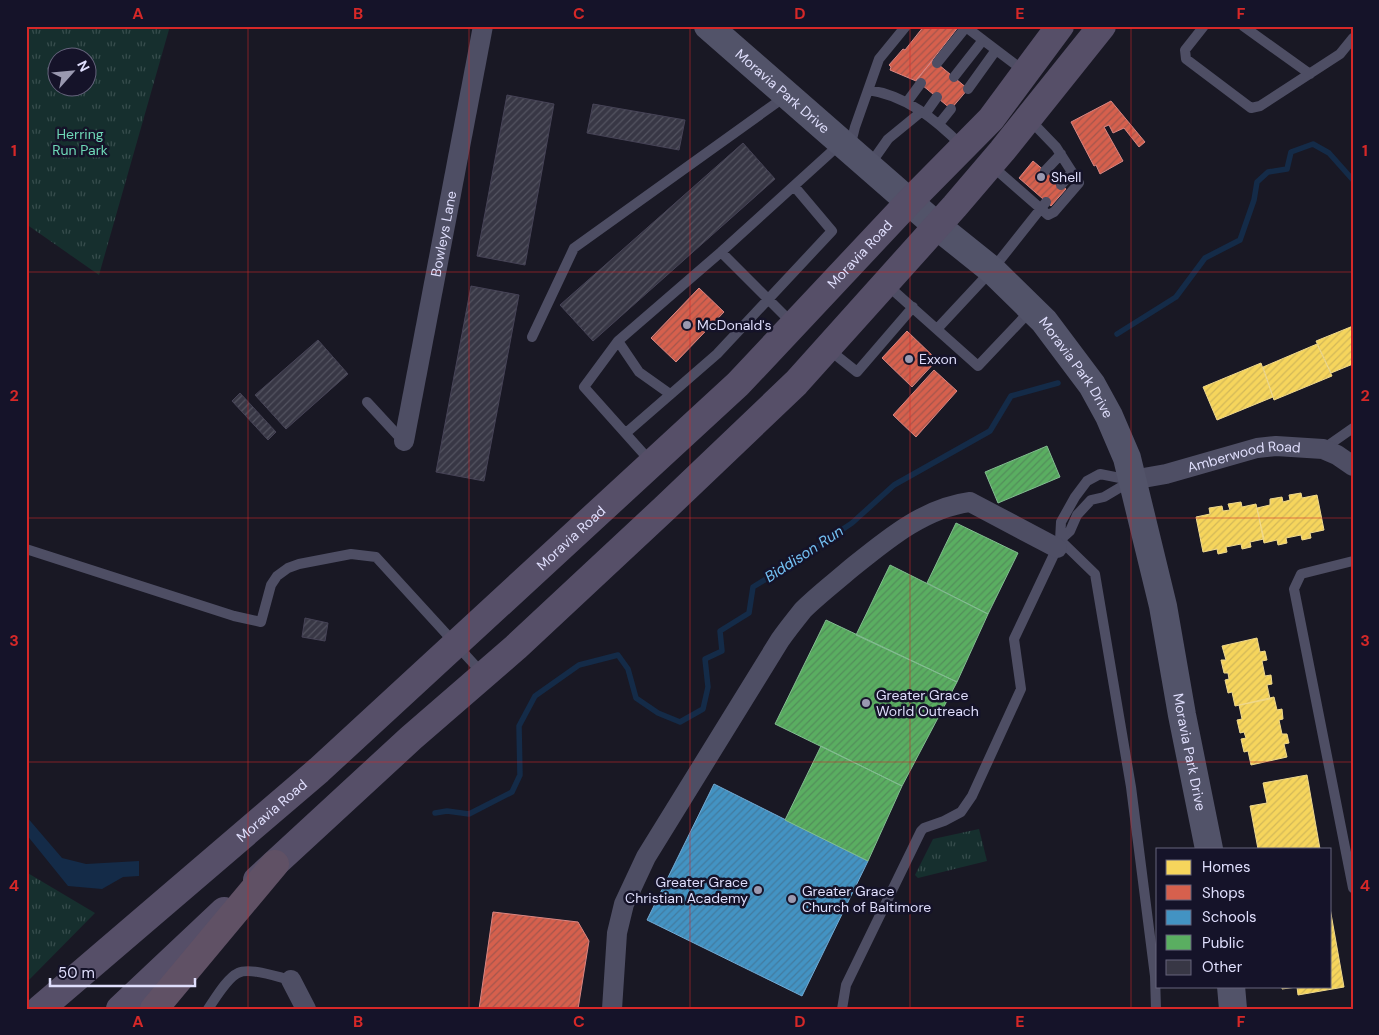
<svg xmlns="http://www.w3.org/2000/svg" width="1379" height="1035" font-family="'DM Sans',sans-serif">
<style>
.park{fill:url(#park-tufts);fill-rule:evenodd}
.water{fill:#142b48}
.homes{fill:url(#homes-hatch);stroke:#efd88c}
.shops{fill:url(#shops-hatch);stroke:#d98682}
.schools{fill:url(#schools-hatch);stroke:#72aad4}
.public{fill:url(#public-hatch);stroke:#82bc90}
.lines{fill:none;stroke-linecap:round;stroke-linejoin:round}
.stream{stroke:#142b48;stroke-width:5.5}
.building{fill:url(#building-hatch);stroke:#464356}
.lane{stroke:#4e4e64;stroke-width:10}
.street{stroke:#4e4e64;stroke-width:20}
.secondary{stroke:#525369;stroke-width:28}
.primary{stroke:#564f68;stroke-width:28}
.highway{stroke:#605165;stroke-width:28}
.grid{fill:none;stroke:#d62828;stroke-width:1;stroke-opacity:0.55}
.poi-dot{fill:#9a99b0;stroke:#151329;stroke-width:2}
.labels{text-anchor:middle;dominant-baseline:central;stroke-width:5;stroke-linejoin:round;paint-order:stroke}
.street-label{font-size:14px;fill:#dfdefc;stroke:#151329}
.park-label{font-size:14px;fill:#6ed8b7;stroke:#151329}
.poi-label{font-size:14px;fill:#dfdefc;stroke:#151329;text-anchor:start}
.water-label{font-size:15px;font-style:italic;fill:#74c1f4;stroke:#151329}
.neatline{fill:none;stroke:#d62828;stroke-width:2}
.grid-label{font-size:16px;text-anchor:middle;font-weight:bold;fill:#d62828}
</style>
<defs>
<pattern id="park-tufts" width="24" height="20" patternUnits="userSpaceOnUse" patternTransform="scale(1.25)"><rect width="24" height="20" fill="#162f2e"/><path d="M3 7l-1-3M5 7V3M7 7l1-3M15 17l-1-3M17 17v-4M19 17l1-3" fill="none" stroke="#374d4d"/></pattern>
<pattern id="homes-hatch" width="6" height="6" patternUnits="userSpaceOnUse" patternTransform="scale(1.25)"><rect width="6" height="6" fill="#f6d55c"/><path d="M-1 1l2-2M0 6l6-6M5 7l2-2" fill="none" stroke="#d2b859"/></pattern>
<pattern id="shops-hatch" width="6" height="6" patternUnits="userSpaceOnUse" patternTransform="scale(1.25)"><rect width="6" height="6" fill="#d6604d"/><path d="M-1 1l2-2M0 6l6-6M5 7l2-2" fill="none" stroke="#a3564d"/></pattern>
<pattern id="schools-hatch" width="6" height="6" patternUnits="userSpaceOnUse" patternTransform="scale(1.25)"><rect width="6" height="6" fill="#4393c3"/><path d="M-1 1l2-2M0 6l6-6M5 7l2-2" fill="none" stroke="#437b9f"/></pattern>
<pattern id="public-hatch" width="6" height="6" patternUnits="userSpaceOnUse" patternTransform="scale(1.25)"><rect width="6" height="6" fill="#5aae61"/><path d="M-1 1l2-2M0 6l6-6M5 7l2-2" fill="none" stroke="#538e5b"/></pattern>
<pattern id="building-hatch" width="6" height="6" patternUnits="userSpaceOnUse" patternTransform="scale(1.25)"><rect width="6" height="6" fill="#383745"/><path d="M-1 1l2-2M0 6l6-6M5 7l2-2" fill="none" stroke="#545461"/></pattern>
</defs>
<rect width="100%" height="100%" fill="#191824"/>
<path class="park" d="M26,26H170L99,275L26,224ZM58,58H88V88H58Z
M979,829L987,861L918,878L915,875L933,839Z
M26,872L95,913L26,983Z"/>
<path class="water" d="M26,816L62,858L86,864L139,861V876L123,877L102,889L68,886L26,834Z"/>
<path class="homes" d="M1353,326V364L1331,373L1316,341Z
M1317,344L1332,376L1274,400L1263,367Z
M1261,363L1273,397L1217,420L1203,387Z
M1301,493L1302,498L1317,495L1324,530L1310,533L1311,538L1302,540L1301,535L1286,538L1287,543L1278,545L1277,540L1264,543L1257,508L1270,505V499L1282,497L1283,502L1290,500L1289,495Z
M1241,502L1242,507L1256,504L1264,539L1250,542L1251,547L1242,549L1241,544L1226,547L1227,552L1218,554L1217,549L1203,552L1196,517L1210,514L1209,508L1222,506L1223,511L1230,510L1228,504Z
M1257,638L1260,652L1265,651L1267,660L1262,661L1265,676L1271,675L1272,684L1267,685L1270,699L1235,706L1232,692L1228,693L1225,680L1229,679L1228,673H1224L1221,660H1226L1222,646Z
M1274,697L1277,710L1282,709L1283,719L1279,720L1282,734H1287L1289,743L1284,744L1287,757L1251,765L1248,751L1244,752L1241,739L1246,738L1244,732L1240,733L1237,720L1242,719L1239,705Z
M1307,775L1320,849H1258L1250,806L1267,803L1263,783Z
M1330,908L1344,987L1298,995L1297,987L1282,989V986H1330Z"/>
<path class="shops" d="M924,26H959L916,81L890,70L891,67L889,65L903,49L905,50Z
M933,60L968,89L951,109L916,80Z
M1111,101L1145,142L1139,147L1124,128L1113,133L1109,125L1104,127L1123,161L1100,174L1096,165L1094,166L1071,122Z
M1033,161L1066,189L1051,206L1019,178Z
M699,288L724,312L676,362L651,338Z
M907,331L937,360L912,387L882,358Z
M934,370L957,391L916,437L893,415Z
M493,912L578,922L589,941L578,1009H479Z"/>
<path class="schools" d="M714,784L868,861L802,996L647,920Z"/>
<path class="public" d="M1047,446L1060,477L998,503L985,472Z
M956,523L1018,553L988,614L927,583Z
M890,565L988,614L957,682L856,635Z
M826,620L957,682L902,786L775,724Z
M821,746L902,786L868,861L785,820Z"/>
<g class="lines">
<path class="stream" d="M1117,334L1176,297L1205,258L1240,240L1254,200L1257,182L1268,172L1287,169L1291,152L1313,144L1329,153L1353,180
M435,813L447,811L469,814L512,792L520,775L519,726L535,696L579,665L618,655L628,669L636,698L658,713L680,722L703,709L708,687L705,659L722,651L720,631L749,613L753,587L797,560L852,523L894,485L990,431L1011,396L1058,383"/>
</g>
<path class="building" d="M507,95L554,104L525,265L477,256Z
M593,104L685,120L679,150L587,133Z
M743,143L775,179L593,341L560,305Z
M471,286L519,295L484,481L436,472Z
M318,340L348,374L286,429L255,395Z
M240,393L276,432L268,440L232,401Z
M305,618L328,623L325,641L302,637Z"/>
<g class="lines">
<path class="lane" d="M1204,26L1185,50L1186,59L1251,108L1260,106L1340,54L1353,38
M1243,26L1310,74
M937,63L966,27L983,40
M954,77L983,40L1024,71
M968,89L996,50
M868,90C906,95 936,120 962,146
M907,102L921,83
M925,114L937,97
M939,124L951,109
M850,147L855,127L879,59L906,26
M869,166L888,139L921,112
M992,166L1048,215L1054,212L1079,183L1056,147L1029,119
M1045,171L1061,154
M1061,185L1072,172
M721,252L793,324
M886,284L978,366L1032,309
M937,329L992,270L1046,202
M532,337L574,248L786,96
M618,341L639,372L670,394
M827,348L857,372L913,307
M367,402L403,441
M626,433L717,354L832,231L794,186
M1323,449L1353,428
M651,462L584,387L618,341L721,252L840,144
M1060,540L1095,574L1131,787L1155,976L1156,1009
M1060,540L1070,531L1077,515L1091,500L1104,497L1131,481
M26,549L234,616L261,622L271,585L277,576L288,568L299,564L351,554L376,557L483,674
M1353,561L1301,574L1294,589L1353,888
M208,1009C215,999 227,978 238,973C250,967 277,977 291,980
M842,1009L846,985L921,831L924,828L944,821L961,812L972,796L1021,689L1014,639L1057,548L1060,540L1061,522L1075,497L1087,481L1100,474L1130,480"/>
<g class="street">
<path id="s1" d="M404,441L483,26"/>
<path id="s2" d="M1132,480L1166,474L1257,448L1276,446L1323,449L1337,455L1353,466"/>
<path d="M291,980L306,1009"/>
<path d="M612,1009L617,933L624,904L646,857L780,640C787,630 795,620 803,610C817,596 834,583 849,570C885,541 923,508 970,502L1057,548"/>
</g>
<g class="secondary">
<path id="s3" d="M708,26L937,226L992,270L1044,321L1092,385L1109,416L1127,458L1163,606L1182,715L1209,849"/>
<path d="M1231,986L1233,1009"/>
</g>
<g class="primary">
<path d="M257,880L411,738L516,647L665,508L796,383L955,206L1002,151L1102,26"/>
<path id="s4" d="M40,1009L319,770L738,384L909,202L991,119L1060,26"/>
<path d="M120,1009L224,911"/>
</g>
<path class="highway" d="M154,1009L275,864"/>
</g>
<path class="grid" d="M248,26V1009M469,26V1009M690,26V1009M910,26V1009M1131,26V1009M26,272H1353M26,518H1353M26,762H1353"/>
<g class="poi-dot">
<circle cx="1041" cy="177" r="5"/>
<circle cx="687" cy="325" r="5"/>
<circle cx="909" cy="359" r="5"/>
<circle cx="866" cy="703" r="5"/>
<circle cx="758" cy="890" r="5"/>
<circle cx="792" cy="899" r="5"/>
</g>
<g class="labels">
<g class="street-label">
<text stroke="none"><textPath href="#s3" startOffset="99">Moravia Park Drive</textPath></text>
<text stroke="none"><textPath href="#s1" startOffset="211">Bowleys Lane</textPath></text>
<text stroke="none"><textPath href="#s4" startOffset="1115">Moravia Road</textPath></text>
<text stroke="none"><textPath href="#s3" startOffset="504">Moravia Park Drive</textPath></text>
<text stroke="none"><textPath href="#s2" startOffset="115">Amberwood Road</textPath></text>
<text stroke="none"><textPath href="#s4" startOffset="710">Moravia Road</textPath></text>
<text stroke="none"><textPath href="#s3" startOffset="909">Moravia Park Drive</textPath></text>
<text stroke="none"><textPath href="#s4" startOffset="305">Moravia Road</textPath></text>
</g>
<g class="park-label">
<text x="80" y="134">Herring<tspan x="80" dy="16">Run Park</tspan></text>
</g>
<g class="poi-label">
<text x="1051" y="177">Shell</text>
<text x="697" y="325">McDonald's</text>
<text x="919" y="359">Exxon</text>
<text x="876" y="695">Greater Grace<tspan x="876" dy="16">World Outreach</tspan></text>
<text x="748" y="882" text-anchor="end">Greater Grace<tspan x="748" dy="16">Christian Academy</tspan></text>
<text x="802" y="891">Greater Grace<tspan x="802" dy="16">Church of Baltimore</tspan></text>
</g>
<g class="water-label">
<text transform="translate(804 554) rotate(-33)">Biddison Run</text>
</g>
</g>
<rect width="1379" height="1035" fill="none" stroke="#151329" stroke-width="55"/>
<rect x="1156" y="848" width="175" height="140" fill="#151329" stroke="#66647d"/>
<rect x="1166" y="860" width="25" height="15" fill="#f6d55c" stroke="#66647d"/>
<text x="1202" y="872" font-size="15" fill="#dfdefc">Homes</text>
<rect x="1166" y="885" width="25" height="15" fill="#d6604d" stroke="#66647d"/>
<text x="1202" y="898" font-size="15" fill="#dfdefc">Shops</text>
<rect x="1166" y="910" width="25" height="15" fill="#4393c3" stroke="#66647d"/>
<text x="1202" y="922" font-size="15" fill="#dfdefc">Schools</text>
<rect x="1166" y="935" width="25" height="15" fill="#5aae61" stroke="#66647d"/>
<text x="1202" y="948" font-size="15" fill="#dfdefc">Public</text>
<rect x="1166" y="960" width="25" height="15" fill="#383745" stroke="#66647d"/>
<text x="1202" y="972" font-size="15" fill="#dfdefc">Other</text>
<g transform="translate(72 72) rotate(63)"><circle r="24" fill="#151329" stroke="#66647d"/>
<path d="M0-4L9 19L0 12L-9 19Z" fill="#9a99b0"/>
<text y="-8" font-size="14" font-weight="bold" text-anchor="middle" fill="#dfdefc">N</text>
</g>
<path d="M50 978v8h145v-8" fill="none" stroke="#dfdefc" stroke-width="2.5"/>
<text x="58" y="978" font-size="15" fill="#dfdefc" stroke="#151329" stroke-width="4" paint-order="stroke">50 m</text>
<rect x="28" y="28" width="1324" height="980" class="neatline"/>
<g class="grid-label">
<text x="138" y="19">A</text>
<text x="358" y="19">B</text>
<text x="579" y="19">C</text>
<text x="800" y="19">D</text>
<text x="1020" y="19">E</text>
<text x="1241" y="19">F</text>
<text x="14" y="156">1</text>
<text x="1365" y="156">1</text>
<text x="14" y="401">2</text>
<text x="1365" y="401">2</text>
<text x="14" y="646">3</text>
<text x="1365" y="646">3</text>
<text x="14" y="891">4</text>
<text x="1365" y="891">4</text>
<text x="138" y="1027">A</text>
<text x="358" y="1027">B</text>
<text x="579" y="1027">C</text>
<text x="800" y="1027">D</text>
<text x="1020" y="1027">E</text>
<text x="1241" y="1027">F</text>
</g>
</svg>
